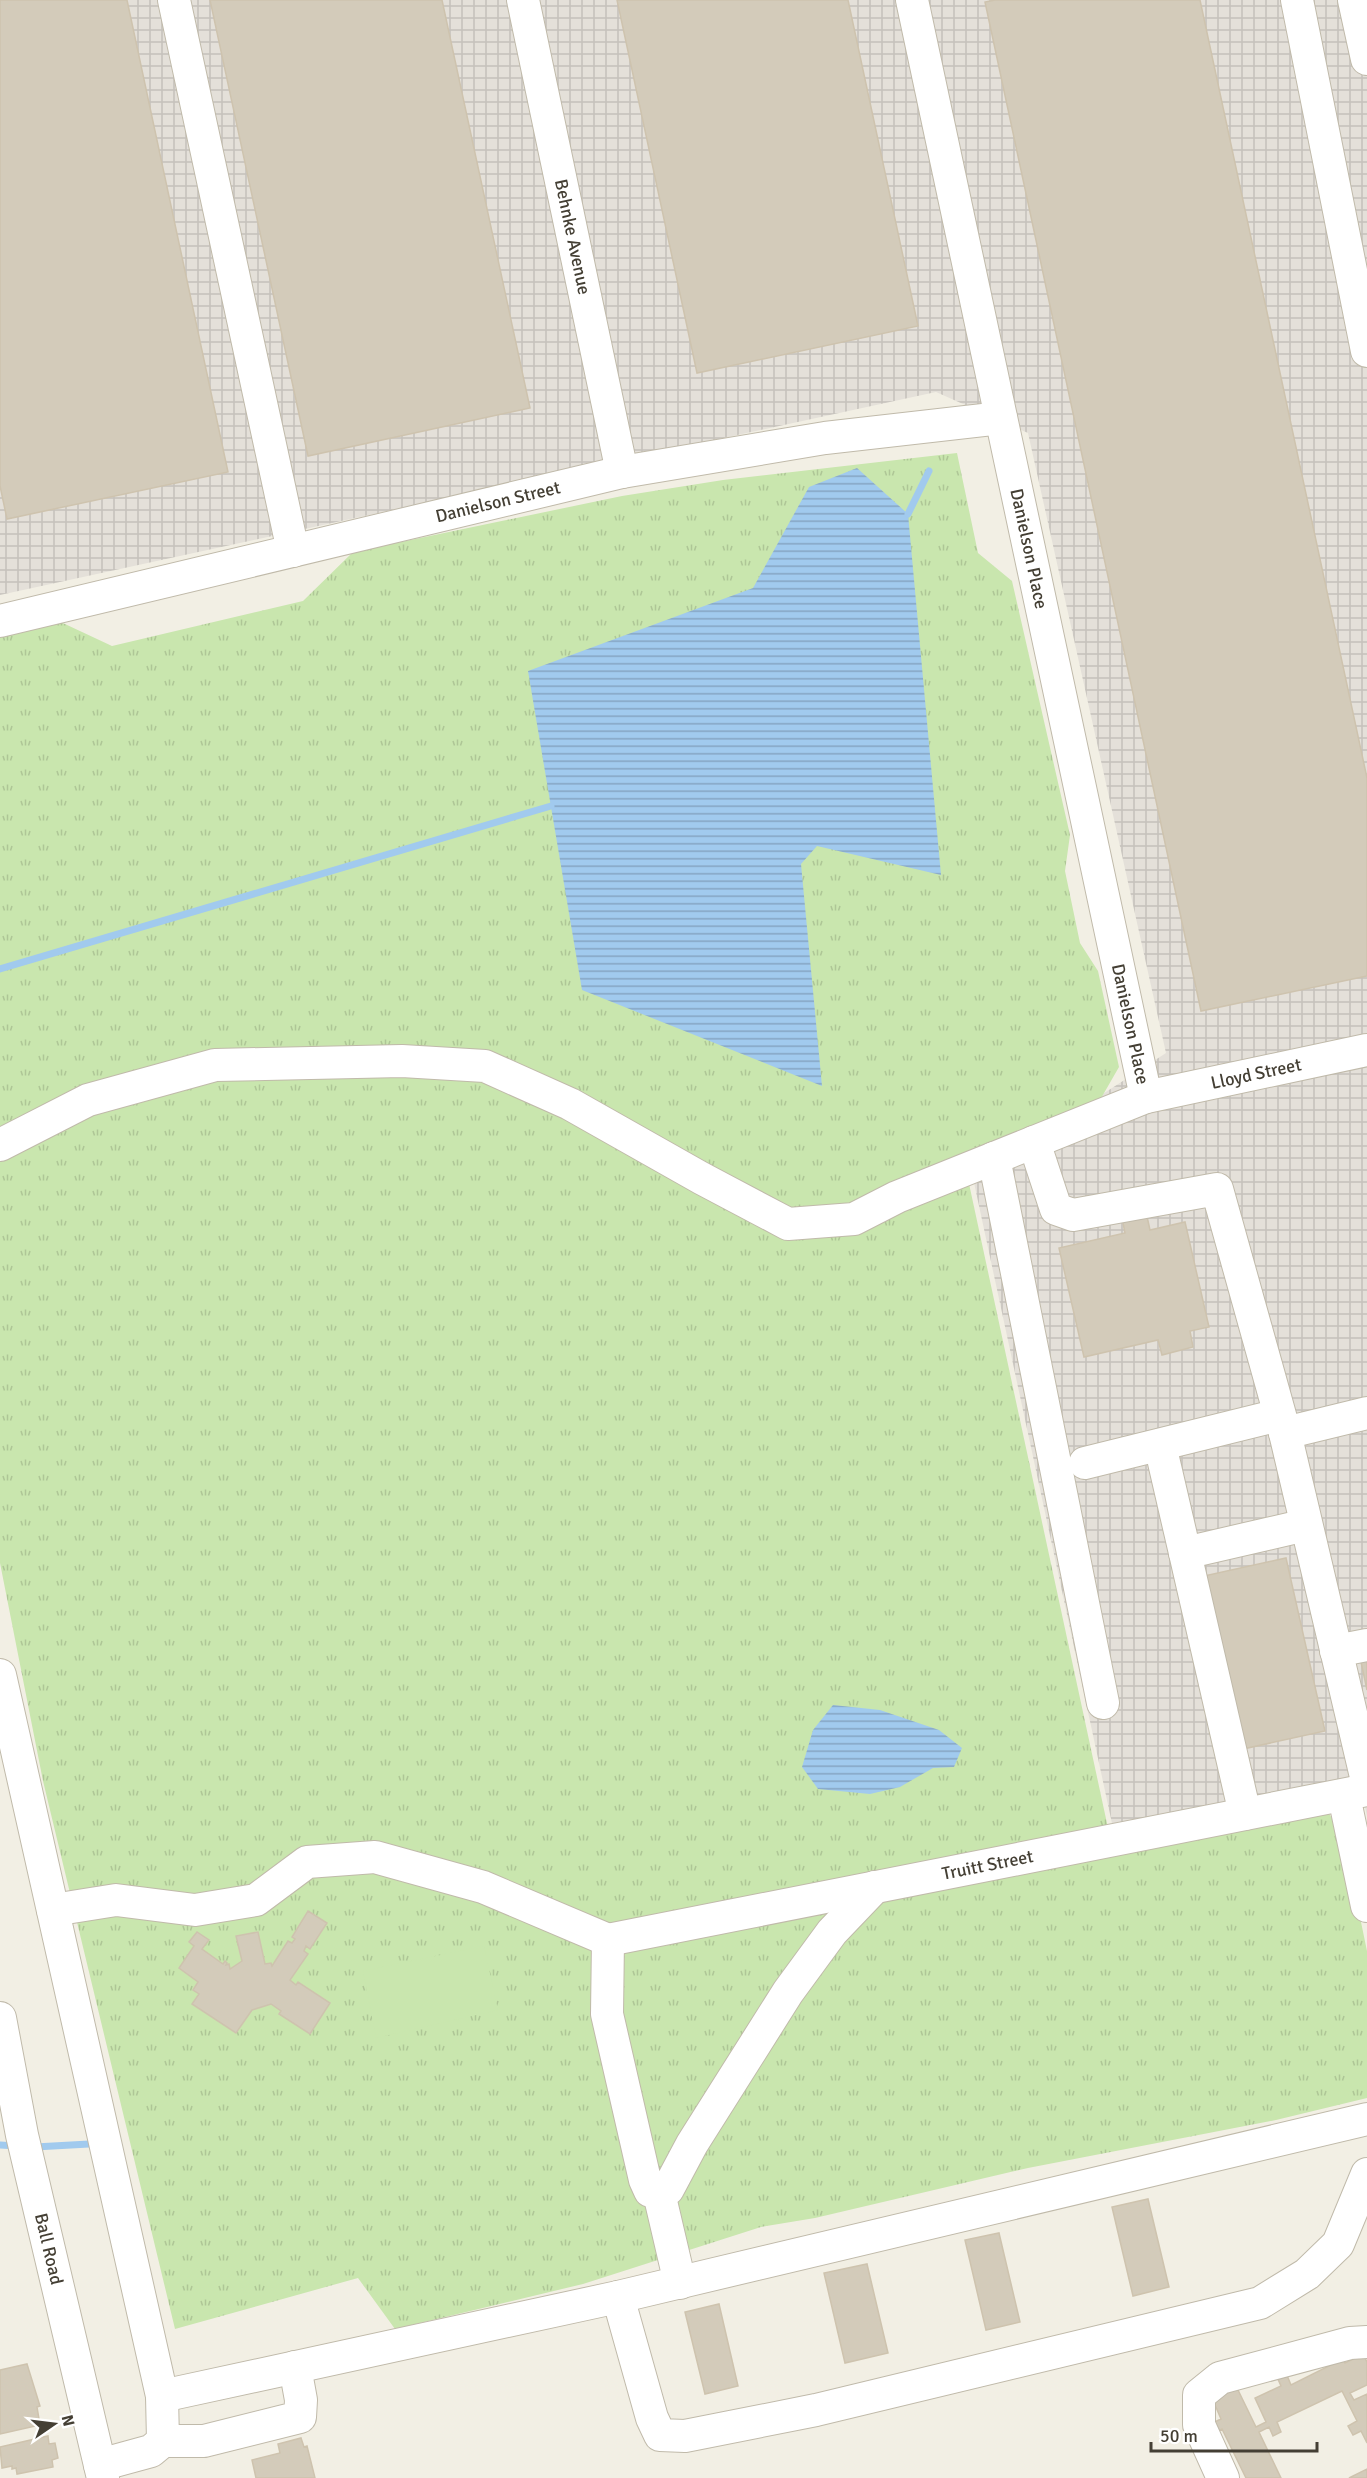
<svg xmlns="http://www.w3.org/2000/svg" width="1367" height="2478" font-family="Signika,sans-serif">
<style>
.industrial{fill:url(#industrial-grid)}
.grass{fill:url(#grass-tufts)}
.garden{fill:#c9e6ae}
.water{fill:url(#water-rules)}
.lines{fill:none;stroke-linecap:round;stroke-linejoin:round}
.stream{stroke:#a1caee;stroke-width:7}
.building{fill:#d3cbba;stroke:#cec3ae;stroke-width:1.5}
.minor-casing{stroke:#c0baaa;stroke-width:34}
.minor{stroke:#fff;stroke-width:32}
.labels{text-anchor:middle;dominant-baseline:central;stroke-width:4.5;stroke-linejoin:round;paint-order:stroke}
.street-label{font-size:18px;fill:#443f34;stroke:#fff}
</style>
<defs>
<pattern id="industrial-grid" width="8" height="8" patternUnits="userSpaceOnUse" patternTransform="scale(1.5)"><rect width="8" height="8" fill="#e4e0d9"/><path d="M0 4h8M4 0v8" fill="none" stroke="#c5c1bb"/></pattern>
<pattern id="grass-tufts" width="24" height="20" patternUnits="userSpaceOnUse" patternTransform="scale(1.5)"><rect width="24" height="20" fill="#c9e6ae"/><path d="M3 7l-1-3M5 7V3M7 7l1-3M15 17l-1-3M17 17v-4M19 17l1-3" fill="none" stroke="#aec696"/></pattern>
<pattern id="water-rules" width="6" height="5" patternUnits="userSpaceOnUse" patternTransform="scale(1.5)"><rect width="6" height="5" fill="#a1caee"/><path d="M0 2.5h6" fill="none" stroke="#85a5c2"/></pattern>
</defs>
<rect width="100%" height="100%" fill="#f2efe4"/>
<path class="industrial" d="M0,0H1367V1816L1358,1775L1113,1828L973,1178L1166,1053L1028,433L936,392L0,595Z"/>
<path class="grass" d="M957,453L978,553L1012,581L1070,835L1065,871L1080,943L1098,971L1119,1067L1096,1107L968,1179L1108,1828L1326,1808L1344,1840L1367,1951V2098L1276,2120L1028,2168L815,2218L761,2227L583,2284L395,2329L358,2278L175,2329L43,1781L0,1563V630L50,617L112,646L303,601L353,552L622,496L723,480Z"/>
<path class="garden" d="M484,1946L498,2010L376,2038L363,1971Z"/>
<path class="water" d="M857,468L908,514L941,875L817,846L801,864L822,1086L582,990L528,671L753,588L809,487Z
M833,1705L880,1710L939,1730L962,1748L954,1767L933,1768L900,1787L870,1794L818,1789L802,1767L813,1730Z"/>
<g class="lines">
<path class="stream" d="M908,514L929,471
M0,969L551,806
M0,2145L17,2146
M35,2147L89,2144"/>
</g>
<path class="building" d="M0,0H127L228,472L7,519L0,486Z
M210,0H442L530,408L308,456Z
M617,0H848L918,326L697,373Z
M995,0H1200L1367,778V976L1201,1011L985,2Z
M1146,1212L1150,1230L1185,1222L1209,1327L1190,1331L1193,1347L1162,1355L1158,1340L1084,1357L1059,1248L1125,1233L1122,1218Z
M1286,1558L1325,1731L1243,1749L1204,1576Z
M1367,1660V1690L1361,1662Z
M308,1911L327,1923L310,1949L306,1946L304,1951L308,1954L290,1980L296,1985L298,1982L330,2003L310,2034L279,2014L281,2011L271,2004L252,2010L236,2033L192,2004L199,1994L193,1990L198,1982L179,1968L194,1946L189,1942L197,1932L209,1940L202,1949L223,1964L225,1961L227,1963L226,1965L229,1964L230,1969L242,1961L236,1936L258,1932L265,1964L271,1963L272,1966L288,1941L292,1943L295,1939L292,1937Z
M1148,2199L1169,2287L1133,2296L1112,2207Z
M999,2233L1020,2322L986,2330L965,2240Z
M867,2264L888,2353L845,2363L824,2273Z
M719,2304L738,2386L705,2394L685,2312Z
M1339,2351L1345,2363L1363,2354L1367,2362V2385L1350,2393L1354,2400L1367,2394V2443L1361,2431L1353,2435L1348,2426L1357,2421L1342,2391L1277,2422L1281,2432L1273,2436L1269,2427L1259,2432L1281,2478H1246L1222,2429L1213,2434L1208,2425L1221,2419L1213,2400L1237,2388L1256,2427L1266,2422L1255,2398L1281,2386L1277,2377L1286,2373L1291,2385L1333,2364L1329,2356Z
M27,2364L40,2406L37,2407L40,2425L0,2434V2370Z
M48,2436L49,2444L55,2443L58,2458L52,2460L53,2467L17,2474L16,2468L12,2469V2466L2,2468L0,2447Z
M301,2438L304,2447L307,2446L315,2478H256L252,2460L280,2453L278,2444Z
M1367,2469V2478H1349Z"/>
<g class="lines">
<defs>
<g id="minor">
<path d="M174,0L293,551"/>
<path id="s1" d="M523,0L622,472"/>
<path id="s2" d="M912,0L1146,1097"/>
<path d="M1297,0L1367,351"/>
<path d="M1354,0L1367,59"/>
<path id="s3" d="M0,621L622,472L825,438L1001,418"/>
<path d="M1034,1142L1056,1209L1073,1215L1217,1189L1285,1433"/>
<path id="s4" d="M0,1145L88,1100L215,1065L402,1061L485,1066L570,1104L701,1178L788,1224L854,1219L897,1197L1146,1097L1367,1050"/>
<path d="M994,1158L1103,1703"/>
<path d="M1367,1413L1285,1433L1367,1781"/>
<path d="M1160,1445L1185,1553"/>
<path d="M1085,1463L1279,1415"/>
<path d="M1336,1651L1367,1645"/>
<path d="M0,1675L162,2396L163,2441L151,2451L100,2465"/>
<path d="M1344,1796L1367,1906"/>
<path d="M1245,1814L1185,1553L1306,1525"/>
<path d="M53,1910L116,1900L195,1910L256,1900L307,1862L375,1857L483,1887L608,1940"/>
<path id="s5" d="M608,1940L1367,1790"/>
<path d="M608,1940L607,2014L645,2180L650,2191L659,2193L668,2189L692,2144L788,1992L832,1932L875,1887"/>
<path id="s6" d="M0,2018L22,2135L103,2478"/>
<path d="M659,2193L680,2283"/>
<path d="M618,2297L652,2418L660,2435L685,2436L816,2410L1260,2303L1307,2274L1338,2244L1367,2174"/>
<path d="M162,2396L618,2297L1367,2119"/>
<path d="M163,2441H204L300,2417L301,2400L295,2367"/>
<path d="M1223,2478L1199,2425V2395L1220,2378L1350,2343L1367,2342"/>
</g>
</defs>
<use href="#minor" class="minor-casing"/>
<use href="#minor" class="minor"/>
</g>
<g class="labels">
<g class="street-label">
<text stroke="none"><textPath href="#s1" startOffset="242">Behnke Avenue</textPath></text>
<text stroke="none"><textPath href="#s3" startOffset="512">Danielson Street</textPath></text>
<text stroke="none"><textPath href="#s2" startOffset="561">Danielson Place</textPath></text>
<text stroke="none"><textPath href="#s2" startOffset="1047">Danielson Place</textPath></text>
<text stroke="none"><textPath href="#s4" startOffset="1338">Lloyd Street</textPath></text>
<text stroke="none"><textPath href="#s5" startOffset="387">Truitt Street</textPath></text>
<text stroke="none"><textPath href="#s6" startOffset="236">Ball Road</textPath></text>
</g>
</g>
<g transform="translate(54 2424) rotate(76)" stroke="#ffffff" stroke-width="4.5" paint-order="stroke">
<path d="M0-4.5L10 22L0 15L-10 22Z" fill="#443f34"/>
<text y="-9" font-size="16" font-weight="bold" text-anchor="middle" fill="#443f34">N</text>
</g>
<path d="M1151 2442v9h166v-9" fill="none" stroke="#443f34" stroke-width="3"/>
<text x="1160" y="2442" font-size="18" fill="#443f34" stroke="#ffffff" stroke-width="4.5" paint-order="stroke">50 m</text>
</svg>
